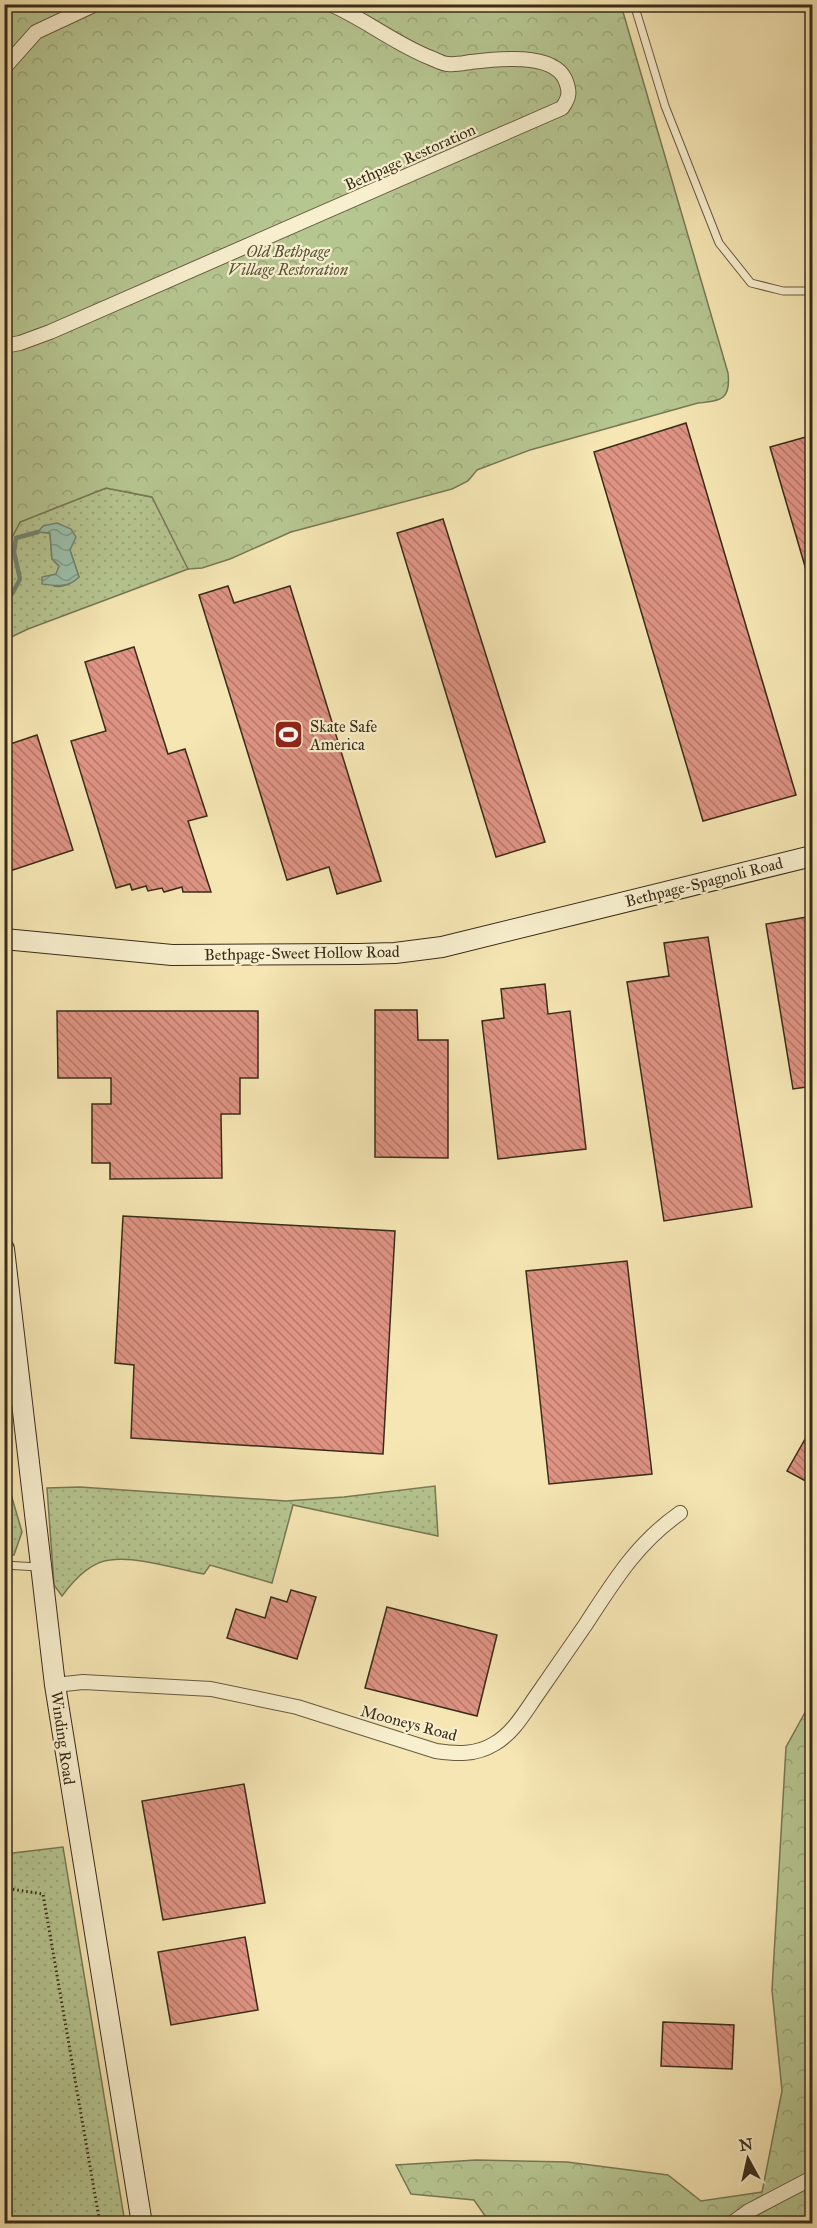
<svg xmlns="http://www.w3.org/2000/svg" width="817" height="2228" font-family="'IM FELL Great Primer',serif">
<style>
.grass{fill:url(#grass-dots);stroke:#787955;stroke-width:1.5;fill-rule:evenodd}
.forest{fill:url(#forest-crowns);stroke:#787955;stroke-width:1.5}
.water{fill:url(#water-waves);stroke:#748571;stroke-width:1.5}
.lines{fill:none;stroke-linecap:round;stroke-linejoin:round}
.stream{stroke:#748571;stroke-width:4.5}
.building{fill:url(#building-back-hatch);stroke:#392c19;stroke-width:1.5}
.lane-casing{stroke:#685a40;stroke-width:9}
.street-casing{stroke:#685a40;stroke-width:16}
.secondary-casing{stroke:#392c19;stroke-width:22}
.path{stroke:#392c19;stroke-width:3;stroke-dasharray:1.5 3;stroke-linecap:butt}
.lane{stroke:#f8efce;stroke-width:7}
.street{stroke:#f8efce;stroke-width:14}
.secondary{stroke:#f8efce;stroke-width:20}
.labels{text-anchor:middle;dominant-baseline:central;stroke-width:4.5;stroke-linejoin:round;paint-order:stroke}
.street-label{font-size:16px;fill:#392c19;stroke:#f8efce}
.park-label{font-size:16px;font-style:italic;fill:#585237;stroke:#f8efce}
.poi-label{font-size:16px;fill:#392c19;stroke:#f8efce;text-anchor:start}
</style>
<defs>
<pattern id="grass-dots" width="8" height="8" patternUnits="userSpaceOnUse" patternTransform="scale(1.5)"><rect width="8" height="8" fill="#b6c691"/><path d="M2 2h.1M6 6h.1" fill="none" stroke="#9daa7c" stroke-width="1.8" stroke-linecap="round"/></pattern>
<pattern id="forest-crowns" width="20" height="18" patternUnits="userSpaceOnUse" patternTransform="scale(1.5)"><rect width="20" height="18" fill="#b6c691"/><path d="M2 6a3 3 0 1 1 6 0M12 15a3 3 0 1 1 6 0" fill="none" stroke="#9daa7c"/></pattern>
<pattern id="water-waves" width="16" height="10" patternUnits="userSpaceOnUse" patternTransform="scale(1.5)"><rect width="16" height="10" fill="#9cc0ac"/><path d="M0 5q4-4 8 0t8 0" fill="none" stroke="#809c8b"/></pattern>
<pattern id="building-back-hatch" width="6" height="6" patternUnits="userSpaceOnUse" patternTransform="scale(1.5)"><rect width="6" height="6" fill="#de9383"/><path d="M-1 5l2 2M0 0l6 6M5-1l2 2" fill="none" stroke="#b5786a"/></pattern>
</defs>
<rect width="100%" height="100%" fill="#f5e6b3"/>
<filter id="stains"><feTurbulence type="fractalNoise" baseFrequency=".00333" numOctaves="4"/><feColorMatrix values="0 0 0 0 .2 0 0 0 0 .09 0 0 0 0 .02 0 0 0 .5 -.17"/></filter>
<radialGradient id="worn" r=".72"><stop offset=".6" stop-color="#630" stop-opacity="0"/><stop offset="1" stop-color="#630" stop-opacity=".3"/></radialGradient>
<path class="grass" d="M106,488L176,502L223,528L188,569L28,629L5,640V551L20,522ZM57,524L65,528L70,550L79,577C73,583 62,588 54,586L59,566L52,559L50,533L38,532Z
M4,1436L8,1484L22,1532L14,1555H5Z
M435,1486L438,1536L293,1505L272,1583L210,1565L204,1574C176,1569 138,1556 110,1560C90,1562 73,1581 62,1596L54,1585L47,1488L80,1487L286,1501L344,1497Z
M63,1847L125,2223H5V1854Z"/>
<path class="forest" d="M5,5H621L728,373C731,399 722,401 698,403L530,450L477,470L468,481L452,489L291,532L230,559L202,568L188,569L152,497L106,488L20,522L5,551Z
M808,1707L812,1710V2223H490L474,2200L411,2194L396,2165L476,2160L567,2162L668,2175L701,2201L762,2192L782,2091L772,1990L786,1747Z"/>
<path class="water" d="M57,523L71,529L76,537L70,550L79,577C68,588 56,586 42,584V577L56,574L59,566L52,559L50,533L38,532L43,526Z"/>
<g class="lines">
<path class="stream" d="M4,595L12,594L20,579L14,552L16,538L38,532"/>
</g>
<path class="building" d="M686,423L796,795L703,821L594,452Z
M813,435V579L809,580L770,447Z
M443,519L545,842L496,857L397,533Z
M228,586L234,603L290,586L381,881L337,894L329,867L287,880L199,595Z
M134,647L168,754L185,749L207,816L188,821L211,892H183L182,887L164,892L162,888L148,891L146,886L132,890L130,884L116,888L71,741L106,731L85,662Z
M37,735L73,850L4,873V746Z
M813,916V1086L793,1089L766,924Z
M708,937L752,1207L664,1221L627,982L669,976L664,943Z
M545,984L548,1014L570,1011L586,1149L498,1159L482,1021L504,1018L501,989Z
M375,1010H417L418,1040H448V1158L375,1157Z
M57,1011H258V1078H240V1114H221L222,1178L110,1179V1163H92V1104H111V1078H58Z
M123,1216L395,1231L383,1454L131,1438L134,1365L115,1363Z
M627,1261L652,1474L549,1484L526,1271Z
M813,1425V1485L787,1471Z
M291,1590L316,1597L297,1659L227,1638L236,1609L265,1618L271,1597L287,1602Z
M387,1607L497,1635L477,1716L365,1688Z
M244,1784L265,1903L163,1920L142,1801Z
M245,1937L258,2010L171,2025L158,1952Z
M663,2022L734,2025L732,2069L661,2066Z"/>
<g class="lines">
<defs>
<path id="lane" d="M634,4L665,106L719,243L751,283L783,291H812
M4,1565L38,1567"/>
<path id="street" d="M4,68L36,32L96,4
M4,346L20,343L50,332L562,108C570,97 570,91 565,79C552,52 496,59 471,62C464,63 455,65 448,64C443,64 436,60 431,58C395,44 365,19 330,4
M55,1685L83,1682L211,1689L297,1707L436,1751C457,1754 476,1755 494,1744C514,1733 526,1710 539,1692C555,1669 570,1647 586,1624C614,1581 637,1543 680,1513
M731,2224L749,2211L812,2178"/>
<path id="secondary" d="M4,939L172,955L358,954L395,953L442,947L812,856
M4,1249L55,1685L142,2224"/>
</defs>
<use href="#lane" class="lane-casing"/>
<use href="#street" class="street-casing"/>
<use href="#secondary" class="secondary-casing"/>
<path class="path" d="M4,1888L43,1894L100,2224"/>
<use href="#lane" class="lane"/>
<use href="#street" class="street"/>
<use href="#secondary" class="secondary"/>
</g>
<defs>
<symbol id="stadium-square" viewBox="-11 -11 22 22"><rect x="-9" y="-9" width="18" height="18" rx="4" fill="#8f2418" stroke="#f8efce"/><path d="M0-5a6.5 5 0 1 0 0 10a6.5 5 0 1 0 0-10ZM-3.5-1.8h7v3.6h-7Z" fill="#fff"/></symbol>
</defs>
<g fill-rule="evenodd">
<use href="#stadium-square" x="272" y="718" width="33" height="33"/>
</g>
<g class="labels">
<g class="street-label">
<text transform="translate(410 157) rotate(-24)">Bethpage Restoration</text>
<text transform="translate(704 882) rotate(-14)">Bethpage-Spagnoli Road</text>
<text transform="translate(302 953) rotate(-1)">Bethpage-Sweet Hollow Road</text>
<text transform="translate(409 1723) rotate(15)">Mooneys Road</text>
<text transform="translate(63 1738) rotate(82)">Winding Road</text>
</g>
<g class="park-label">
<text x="288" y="251">Old Bethpage<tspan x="288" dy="18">Village Restoration</tspan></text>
</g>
<g class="poi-label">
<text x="310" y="726">Skate Safe<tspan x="310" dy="18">America</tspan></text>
</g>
</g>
<rect width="817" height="2228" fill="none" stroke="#f5e6b3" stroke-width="24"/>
<rect x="6" y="6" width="805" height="2216" fill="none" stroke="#392c19" stroke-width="3"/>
<rect x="12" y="12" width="793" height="2204" fill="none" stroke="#392c19" stroke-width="1.5"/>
<g transform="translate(748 2159) rotate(352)" stroke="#f8efce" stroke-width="4.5" paint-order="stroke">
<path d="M0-4.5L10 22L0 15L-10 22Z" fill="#392c19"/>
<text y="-9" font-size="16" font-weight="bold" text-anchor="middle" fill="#392c19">N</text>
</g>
<rect width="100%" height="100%" filter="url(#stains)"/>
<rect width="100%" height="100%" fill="url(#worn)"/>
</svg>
